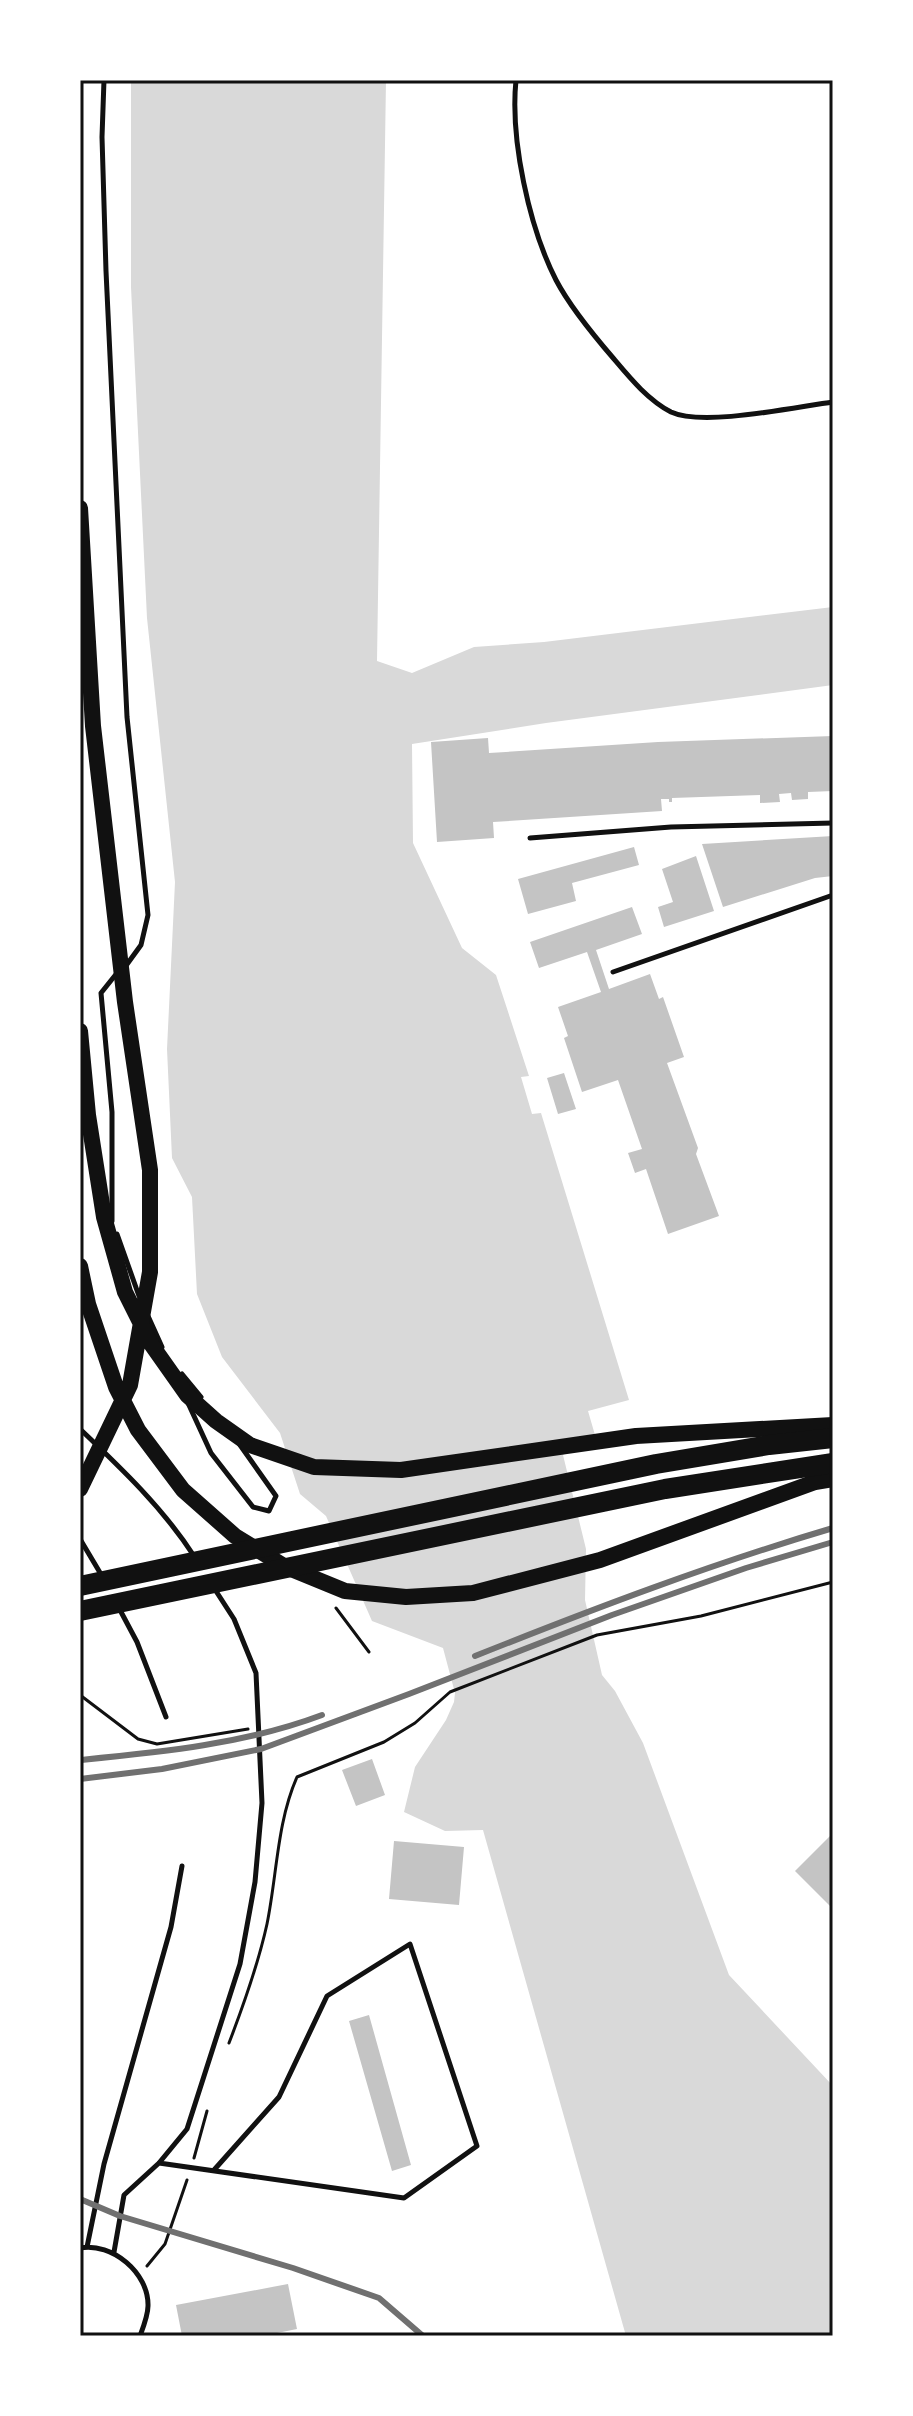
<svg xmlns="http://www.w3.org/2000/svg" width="913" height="2416" font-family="Arial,sans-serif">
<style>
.water{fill:#d9d9d9}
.building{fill:#c4c4c4}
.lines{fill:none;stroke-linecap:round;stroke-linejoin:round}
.path{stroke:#111;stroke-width:3}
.service{stroke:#111;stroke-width:5}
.primary{stroke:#111;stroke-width:16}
.motorway{stroke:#111;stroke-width:20}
.rail{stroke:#707070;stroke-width:6}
.neatline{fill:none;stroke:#111;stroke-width:3}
</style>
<rect width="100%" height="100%" fill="#fff"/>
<path class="water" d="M131,80H386L377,661L412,673L474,647L544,642L833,607V685L546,723L412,744L413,843L462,948L496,975L529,1076L521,1077L532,1114L541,1113L629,1400L588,1411L595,1435L563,1455L586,1549L585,1600L602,1675L615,1691L643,1743L729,1975L833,2086V2336H626L483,1830L445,1831L404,1812L415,1767L446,1720L454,1702L455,1693L443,1648L372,1621L326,1516L300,1494L280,1433L222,1357L197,1294L192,1197L172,1158L167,1049L175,882L147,618L131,287Z"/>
<path class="building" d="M833,736V791L808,792V799L792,800L791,793L779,794L780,802L760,803V795L672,798V802H669V799H661L662,811L493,822L494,838L437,842L431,742L488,738L489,753L658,742Z
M833,836V876L815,878L723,907L702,844Z
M634,847L639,865L572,883L576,901L528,914L518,879Z
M696,856L714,911L664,927L658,907L673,902L662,869Z
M632,907L642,934L596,950L609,989L650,974L659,999L663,997L684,1057L667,1063L698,1148L696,1154L719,1216L668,1234L646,1169L635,1173L628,1153L642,1149L618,1080L582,1092L564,1038L568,1036L558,1007L601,992L587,952L539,968L530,942Z
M564,1073L576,1109L558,1114L547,1078Z
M372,1759L385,1795L356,1806L342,1770Z
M833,1833V1909L795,1871Z
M394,1841L464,1847L459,1905L389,1899Z
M369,2015L411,2165L392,2171L349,2021Z
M288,2284L297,2329L262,2336H182L176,2305Z"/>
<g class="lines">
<path class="path" d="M336,1608L369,1652
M80,1695L138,1739L157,1744L248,1729
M229,2043C244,2004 258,1965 267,1924C277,1875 277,1822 297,1777L384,1742L415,1723L450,1692L597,1635L701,1616L833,1582
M194,2158L207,2111
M147,2266L165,2244L187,2180"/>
<path class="service" d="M104,80L102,137L106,271L127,717L148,915L141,945L125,967
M516,80C510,139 529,227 556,280C569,305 595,337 614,359C630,378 648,400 671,412C703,427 795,407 833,402
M530,838L671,827L833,823
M613,972L833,895
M112,1221V1112L101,993L117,973
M117,1234L139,1296
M148,1316L162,1347
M182,1374L201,1397
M188,1403L211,1453L253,1507L269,1511L276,1496L240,1445
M80,1429C121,1468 163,1508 194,1556
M80,1539L102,1576
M120,1610L137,1642L166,1717
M159,2163L404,2198L477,2146L410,1944L327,1996L279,2097L214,2170
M87,2247L104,2164L171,1927L182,1866
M80,2248C112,2242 149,2273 148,2306C148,2315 143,2328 140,2336
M114,2252L124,2195L159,2163L187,2129L240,1964L255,1882L262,1803L256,1673L234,1619L214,1588"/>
<path class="primary" d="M80,508L93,726L125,1002L150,1170V1272L130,1385L80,1489
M80,1031L88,1115L104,1217L125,1292L151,1344L187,1395L216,1421L250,1445L314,1467L401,1470L636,1436L833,1425
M80,1266L88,1304L116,1387L138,1430L183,1490L235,1536L284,1566L345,1591L406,1597L473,1593L600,1560L815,1482L833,1479"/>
<path class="motorway" d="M80,1586L656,1464L769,1445L833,1438
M80,1611L665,1489L833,1463"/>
<path class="rail" d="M475,1656C593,1609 711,1564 833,1528
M80,1760C162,1752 245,1744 322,1715
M80,1779L162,1769L261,1749L409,1694L612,1615L746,1568L833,1542
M80,2199L120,2216L293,2268L379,2298L423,2336"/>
</g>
<rect width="913" height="2416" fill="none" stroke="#ffffff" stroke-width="164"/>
<rect x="82" y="82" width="749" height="2252" class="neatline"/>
</svg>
